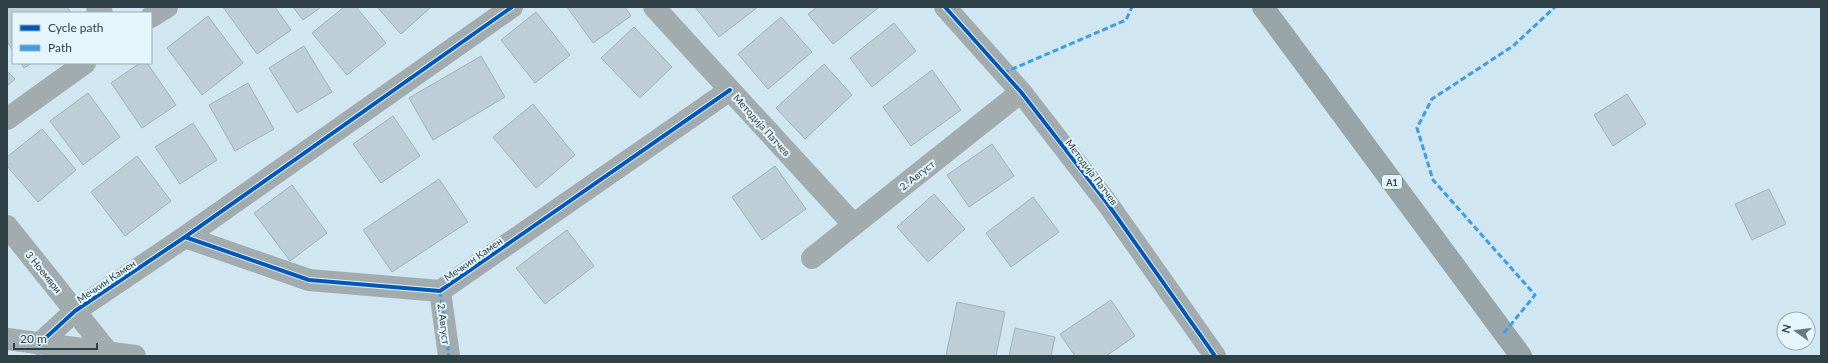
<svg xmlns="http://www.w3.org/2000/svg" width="1828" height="363" font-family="Lato,sans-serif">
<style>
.building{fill:#beced7;stroke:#a1b1ba}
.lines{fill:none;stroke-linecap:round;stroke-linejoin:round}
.minor{stroke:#a2acaf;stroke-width:22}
.major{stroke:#97a5a9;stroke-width:22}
.quiet{stroke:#3d9ee4;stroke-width:3;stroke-dasharray:6 3;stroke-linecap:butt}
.cycleway-casing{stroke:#e5f5fc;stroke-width:6}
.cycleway{stroke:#0057b8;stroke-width:4}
.labels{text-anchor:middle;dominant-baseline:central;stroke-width:4;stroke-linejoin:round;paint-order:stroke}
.shield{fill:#e5f5fc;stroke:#66767d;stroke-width:1}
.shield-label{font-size:9px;font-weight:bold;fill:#2f4046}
.street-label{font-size:10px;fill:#2f4046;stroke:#e5f5fc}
</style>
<rect width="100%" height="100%" fill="#d0e6f0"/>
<path class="building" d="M7,7H67L71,13H13V51L7,41Z
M223,7H275L291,30L257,54Z
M293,7H321L303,20Z
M344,7H356L386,43L347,75L312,33Z
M377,7H431L401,34Z
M567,7H625L631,16L593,43Z
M695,7H758L719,37Z
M817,7H877L878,8L833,44L808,14Z
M536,12L570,55L535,83L501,40Z
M208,16L243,63L202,95L167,48Z
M781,17L812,52L768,89L738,54Z
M894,23L916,51L872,87L850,58Z
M634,27L672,67L640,98L601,58Z
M304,46L332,92L297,113L269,68Z
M481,56L505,97L433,140L409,98Z
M21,63H32L24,68Z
M140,63H147L176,105L142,128L111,83Z
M824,64L852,95L805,139L776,108Z
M932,70L961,110L911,146L883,107Z
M7,71L15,79L7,86Z
M248,83L274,129L235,151L209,105Z
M88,93L120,137L83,165L50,121Z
M1627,94L1646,124L1613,146L1594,115Z
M533,104L575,155L536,188L493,137Z
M393,116L420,156L381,183L353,144Z
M193,123L217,160L180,184L155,147Z
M42,129L76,170L38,202L7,166V157Z
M992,144L1014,176L969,207L947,175Z
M137,156L171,201L125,236L91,192Z
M775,166L806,209L762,240L732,197Z
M439,179L468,222L392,272L363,230Z
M292,185L327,233L290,261L254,213Z
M1769,189L1786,224L1752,240L1735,204Z
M934,194L965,229L928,262L897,227Z
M1033,197L1059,232L1011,267L986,233Z
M567,230L594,266L545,304L516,268Z
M1111,300L1135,336L1106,356H1075L1060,334Z
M957,302L1005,312L996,356H946Z
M1015,328L1055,337L1051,356H1009Z"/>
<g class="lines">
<path class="minor" d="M97,7L102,13
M654,7L854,225
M945,7L1021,92L1107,203L1215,356
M151,17L167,7
M7,119L85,63
M7,226L111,356
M185,237L309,280L440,291L730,90
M812,258L1021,92
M440,291L449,356
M7,339L135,356
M39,344L75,311L185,237L512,7"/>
<path class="major" d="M1263,7L1521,356"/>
<path class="quiet" d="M1003,73L1126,20L1132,7
M440,291L449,356
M1504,333L1535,295L1433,180L1417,128L1432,99L1513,46L1555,7"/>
<defs>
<path id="cycleway" d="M945,7L1021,92L1107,203L1215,356
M185,237L309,280L440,291L730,90
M39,344L75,311L185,237L512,7"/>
</defs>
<use href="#cycleway" class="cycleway-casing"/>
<use href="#cycleway" class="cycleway"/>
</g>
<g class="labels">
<rect class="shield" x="1382" y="175" width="20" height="14" rx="3"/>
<g class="shield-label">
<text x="1392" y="182">A1</text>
</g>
<g class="street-label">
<text transform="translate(762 125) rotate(48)">Методиjа Патчев</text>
<text transform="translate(1092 172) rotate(53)">Методиjа Патчев</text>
<text transform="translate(917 175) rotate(-38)">2. Август</text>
<text transform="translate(473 259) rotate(-35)">Мечкин Камен</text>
<text transform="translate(44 272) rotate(51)">3 Ноември</text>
<text transform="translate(106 281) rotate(-34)">Мечкин Камен</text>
<text transform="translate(444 324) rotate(83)">2. Август</text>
</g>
</g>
<rect width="1828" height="363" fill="none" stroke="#2f4046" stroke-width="16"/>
<rect x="12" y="12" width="140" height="52" fill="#e5f5fc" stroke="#9cadb3"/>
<rect x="20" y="25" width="20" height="6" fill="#0057b8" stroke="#9cadb3"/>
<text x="48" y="32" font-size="12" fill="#2f4046">Cycle path</text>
<rect x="20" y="45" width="20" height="6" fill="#3d9ee4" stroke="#9cadb3"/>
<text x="48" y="52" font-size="12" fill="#2f4046">Path</text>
<g transform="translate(1796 331) rotate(284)"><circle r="19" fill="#e5f5fc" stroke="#9cadb3"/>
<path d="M0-3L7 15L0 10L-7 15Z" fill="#677a82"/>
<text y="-6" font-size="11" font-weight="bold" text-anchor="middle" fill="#2f4046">N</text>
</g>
<path d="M14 343v6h83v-6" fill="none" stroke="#2f4046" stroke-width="2"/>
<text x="20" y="343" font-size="12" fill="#2f4046" stroke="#e5f5fc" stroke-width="3" paint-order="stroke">20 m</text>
</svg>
